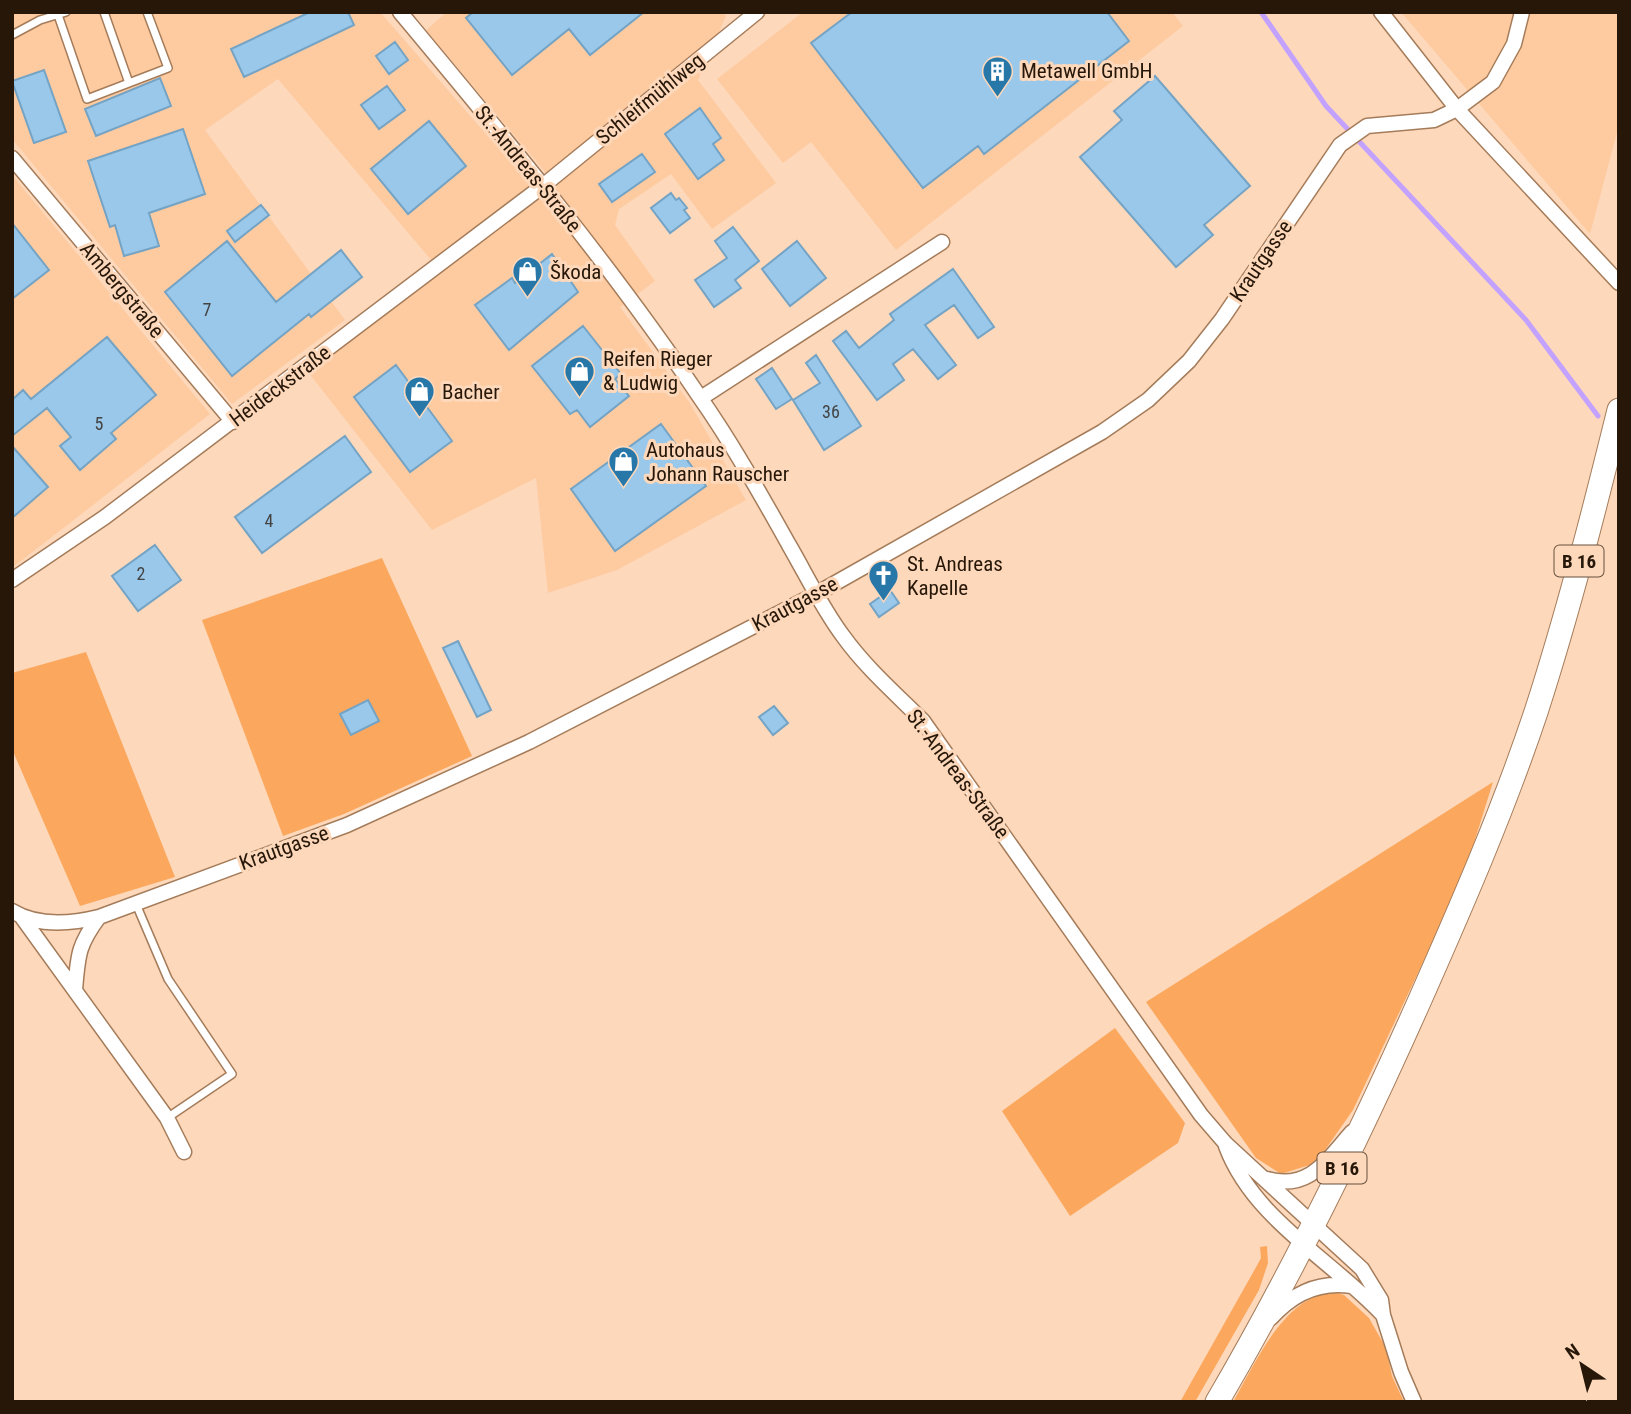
<svg xmlns="http://www.w3.org/2000/svg" width="1631" height="1414" font-family="'Roboto Condensed',sans-serif">
<style>
.built{fill:#fecba1}
.green{fill:#fba85e}
.lines{fill:none;stroke-linecap:round;stroke-linejoin:round}
.stream{stroke:#c3a1fe;stroke-width:5}
.building{fill:#99c8eb;stroke:#74a3c4;stroke-width:2}
.service-casing{stroke:#a57c5a;stroke-width:10}
.minor-casing{stroke:#a57c5a;stroke-width:17}
.primary-casing{stroke:#a57c5a;stroke-width:25}
.service{stroke:#fff;stroke-width:7}
.minor{stroke:#fff;stroke-width:14}
.primary{stroke:#fff;stroke-width:23}
.labels{text-anchor:middle;dominant-baseline:central;stroke-width:6;stroke-linejoin:round;paint-order:stroke}
.number-label{font-size:18px;fill:#444342}
.shield{fill:#fdd8bb;stroke:#67513e;stroke-width:2}
.shield-label{font-size:19px;font-weight:bold;fill:#271709}
.poi-label{font-size:21px;fill:#271709;stroke:#fdd8bb;text-anchor:start}
.street-label{font-size:21px;fill:#271709;stroke:#fdd8bb}
</style>
<rect width="100%" height="100%" fill="#fdd8bb"/>
<path class="built" d="M12,12H380L532,187L432,261L278,79L205,130L345,320L232,404L12,139Z
M447,12H723L726,16L698,80L776,183L712,229L671,174L619,209L615,225L655,281L620,307L689,402L746,500L617,570L548,593L536,478L432,530L308,372L556,185L426,30Z
M803,12H1172L1183,26L896,250L811,142L783,163L717,79Z
M1401,12H1619V125L1590,234Z
M12,175L210,414L12,568Z"/>
<path class="green" d="M382,558L472,756L344,814L283,836L202,620Z
M86,652L175,877L80,906L12,749V673Z
M1493,782L1463,878L1353,1110L1316,1163L1281,1174L1256,1158L1146,1002Z
M1115,1028L1185,1123L1178,1143L1070,1216L1002,1111Z
M1267,1246L1268,1263L1259,1290L1195,1402H1180L1255,1269L1261,1258L1260,1247Z
M1334,1292L1344,1295L1369,1318L1386,1348L1392,1376L1404,1402H1233C1255,1364 1284,1295 1334,1292Z"/>
<g class="lines">
<path class="stream" d="M1261,12L1326,106L1526,320L1598,416"/>
</g>
<path class="building" d="M310,12H348L354,25L244,77L231,49Z
M473,12H644L590,55L569,29L512,75L466,18Z
M852,12H1107L1129,41L984,154L978,146L923,188L811,43Z
M395,42L408,60L389,74L376,56Z
M44,70L66,132L34,143L12,81Z
M1155,76L1250,186L1204,225L1213,235L1176,267L1080,157L1122,120L1114,111Z
M160,78L171,106L96,136L85,109Z
M387,86L405,110L379,129L361,105Z
M700,108L721,138L713,144L724,160L698,179L665,134Z
M429,121L466,166L408,214L371,169Z
M183,129L205,194L149,213L159,246L124,256L115,225L110,227L88,161Z
M642,154L655,172L612,202L599,184Z
M671,193L676,200L679,198L687,208L684,210L690,218L670,233L651,208Z
M261,205L269,215L235,242L227,231Z
M12,223L49,270L12,299Z
M733,227L759,261L735,280L741,288L714,307L695,280L727,258L715,241Z
M227,241L276,302L341,250L362,277L311,317L309,314L232,376L165,292Z
M797,241L826,278L790,306L762,269Z
M552,254L578,292L509,350L475,305L512,278L515,283Z
M953,269L994,327L978,338L954,305L925,325L956,365L938,379L913,349L893,364L904,380L877,400L833,341L846,331L859,348L894,320L890,314Z
M583,326L621,374L615,379L629,396L590,427L577,410L570,414L532,366Z
M107,337L156,395L111,433L116,439L80,470L60,446L71,437L47,408L12,436V400L23,390L31,399Z
M816,355L861,426L824,450L793,400L820,383L806,363Z
M396,365L452,441L410,472L354,397Z
M772,368L792,399L776,409L756,379Z
M661,424L706,486L615,551L571,489Z
M345,436L371,472L262,553L235,517Z
M12,446L48,487L12,518Z
M155,545L181,580L138,611L112,576Z
M890,590L899,603L879,617L870,604Z
M458,641L491,710L477,717L443,648Z
M368,700L379,721L351,735L340,714Z
M774,706L788,723L773,735L759,717Z"/>
<g class="lines">
<defs>
<path id="service" d="M104,12L129,83
M58,15L87,99L168,68L147,12
M12,35L40,20L66,12
M136,904L168,979L232,1074L167,1118"/>
<path id="minor" d="M400,12C504,137 608,261 699,396C732,443 761,495 789,545C807,576 822,608 843,636C866,668 896,694 923,721L1201,1115L1226,1144L1362,1269L1381,1300L1383,1315L1401,1372L1414,1402
M1381,12L1457,109L1619,283
M12,158L233,422
M701,398L942,242
M12,580L105,517L544,185L757,12
M12,911C38,927 70,924 99,917L347,825L529,742L816,594L1102,432L1148,400L1189,361L1222,319L1340,145L1367,126L1434,120L1457,109L1493,82L1514,44L1522,12
M21,916L167,1118L184,1152
M75,990C78,955 78,945 99,917
M1226,1146C1253,1219 1333,1261 1383,1315
M1267,1179C1309,1191 1327,1160 1352,1132
M1271,1318C1293,1293 1320,1281 1352,1286"/>
<path id="primary" d="M1217,1402C1293,1272 1358,1139 1419,1002C1461,907 1503,811 1536,712C1568,613 1594,511 1619,410"/>
</defs>
<use href="#service" class="service-casing"/>
<use href="#minor" class="minor-casing"/>
<use href="#primary" class="primary-casing"/>
<use href="#service" class="service"/>
<use href="#minor" class="minor"/>
<use href="#primary" class="primary"/>
</g>
<defs>
<symbol id="building-pin" viewBox="-11 -11 22 30"><path d="M0 17L-7.5 6A9.5 9.5 0 1 1 7.5 6Z" fill="#2778a9" stroke="#fdd8bb"/><path d="M-4-6H4V6H1V3H-1V6H-4ZM-2.5-4.3h1.7v1.8h-1.7ZM.8-4.3h1.7v1.8H.8ZM-2.5-1h1.7V.8h-1.7ZM.8-1h1.7V.8H.8Z" fill="#fff"/></symbol>
<symbol id="shop-pin" viewBox="-11 -11 22 30"><path d="M0 17L-7.5 6A9.5 9.5 0 1 1 7.5 6Z" fill="#2778a9" stroke="#fdd8bb"/><path d="M-5-2.5h2.3a2.7 3.5 0 0 1 5.4 0H5L5.5 6h-11ZM-1.5-2.5h3a1.5 2.3 0 0 0-3 0Z" fill="#fff"/></symbol>
<symbol id="church-pin" viewBox="-11 -11 22 30"><path d="M0 17L-7.5 6A9.5 9.5 0 1 1 7.5 6Z" fill="#2778a9" stroke="#fdd8bb"/><path d="M-1.2-6h2.4v3.5h3.3v2.4h-3.3V6h-2.4V-.1h-3.3v-2.4h3.3Z" fill="#fff"/></symbol>
</defs>
<g fill-rule="evenodd">
<use href="#building-pin" x="980" y="54" width="35" height="47"/>
<use href="#shop-pin" x="510" y="254" width="35" height="47"/>
<use href="#shop-pin" x="562" y="354" width="35" height="47"/>
<use href="#shop-pin" x="402" y="374" width="35" height="47"/>
<use href="#shop-pin" x="606" y="444" width="35" height="47"/>
<use href="#church-pin" x="866" y="558" width="35" height="47"/>
</g>
<g class="labels">
<g class="number-label">
<text x="207" y="309">7</text>
<text x="831" y="411">36</text>
<text x="99" y="423">5</text>
<text x="269" y="520">4</text>
<text x="141" y="573">2</text>
</g>
<g class="shield">
<rect x="1554.5" y="545.5" width="49" height="31" rx="5"/>
<rect x="1317.5" y="1152.5" width="49" height="31" rx="5"/>
</g>
<g class="shield-label">
<text x="1579" y="561">B 16</text>
<text x="1342" y="1168">B 16</text>
</g>
<g class="poi-label">
<text x="1021" y="71">Metawell GmbH</text>
<text x="550" y="272">Škoda</text>
<text x="603" y="359">Reifen Rieger<tspan x="603" dy="24">&amp; Ludwig</tspan></text>
<text x="442" y="392">Bacher</text>
<text x="646" y="450">Autohaus<tspan x="646" dy="24">Johann Rauscher</tspan></text>
<text x="907" y="564">St. Andreas<tspan x="907" dy="24">Kapelle</tspan></text>
</g>
<g class="street-label">
<text transform="translate(650 99) rotate(-39)">Schleifmühlweg</text>
<text transform="translate(528 169) rotate(51)">St.-Andreas-Straße</text>
<text transform="translate(1261 261) rotate(-56)">Krautgasse</text>
<text transform="translate(122 290) rotate(50)">Ambergstraße</text>
<text transform="translate(280 386) rotate(-37)">Heideckstraße</text>
<text transform="translate(795 604) rotate(-28)">Krautgasse</text>
<text transform="translate(958 774) rotate(53)">St.-Andreas-Straße</text>
<text transform="translate(284 848) rotate(-20)">Krautgasse</text>
</g>
</g>
<rect width="1631" height="1414" fill="none" stroke="#271709" stroke-width="28"/>
<g transform="translate(1582 1365) rotate(325)" stroke="#fdd8bb" stroke-width="5" paint-order="stroke">
<path d="M0-5L12 26L0 18L-12 26Z" fill="#271709"/>
<text y="-10" font-size="19" font-weight="bold" text-anchor="middle" fill="#271709">N</text>
</g>
</svg>
